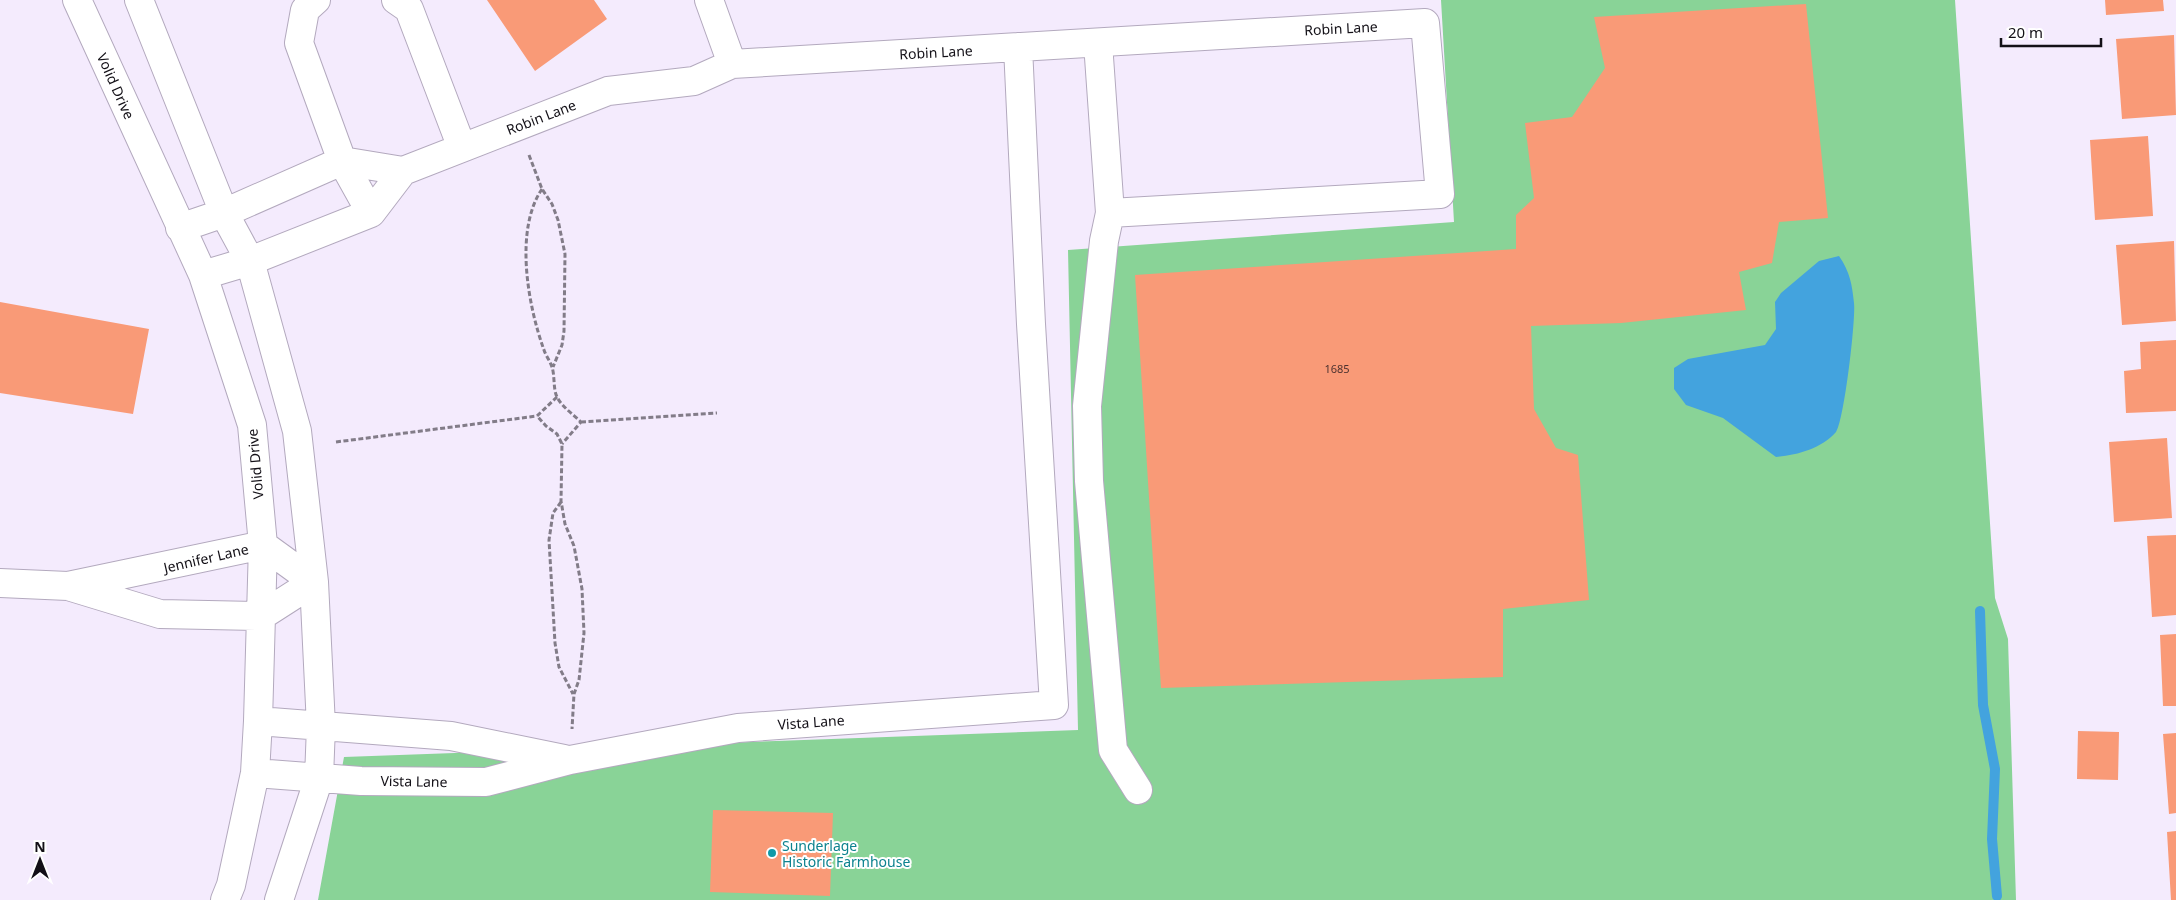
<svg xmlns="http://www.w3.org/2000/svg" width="2176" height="900" font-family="'Noto Sans',sans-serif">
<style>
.green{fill:#89d397}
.water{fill:#43a3de}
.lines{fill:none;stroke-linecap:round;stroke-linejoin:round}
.stream{stroke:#43a3de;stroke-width:10}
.building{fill:#f99a77}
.minor-casing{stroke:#b3a9be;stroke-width:30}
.path{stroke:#827c88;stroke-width:3;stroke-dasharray:5 2.5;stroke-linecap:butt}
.minor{stroke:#fff;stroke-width:28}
.culture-dot{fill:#0f9aa8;stroke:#fff;stroke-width:2}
.labels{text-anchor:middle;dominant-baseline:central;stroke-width:4;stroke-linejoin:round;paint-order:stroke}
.number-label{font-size:11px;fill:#4c322f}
.street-label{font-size:14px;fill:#131017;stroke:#fff}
.culture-label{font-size:14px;fill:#0d838f;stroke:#fff;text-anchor:start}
</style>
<rect width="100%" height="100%" fill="#f4ebfd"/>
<path class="green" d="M1441,0H1955L1995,598L2008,639L2016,900H318L344,757L1078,730L1068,250L1454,222Z"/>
<path class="water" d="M1839,256C1850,272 1852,284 1854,303C1856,319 1844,422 1836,432C1821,449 1797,455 1776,457L1723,418L1686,405L1674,389V368L1688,359L1765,345L1776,329L1775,302L1781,293L1819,261Z"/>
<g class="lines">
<path class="stream" d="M1980,611L1983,705L1995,769L1992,839L1997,896"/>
</g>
<path class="building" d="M487,0H594L607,19L535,71Z
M2105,0H2163L2164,11L2106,15Z
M1806,4L1828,218L1779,222L1772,263L1739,272L1746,310L1621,323L1531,326L1534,409L1556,448L1578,455L1589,600L1503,609V677L1161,688L1135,275L1516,249V215L1534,198L1525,123L1572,117L1605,68L1594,17Z
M2174,35L2176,115L2122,119L2116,39Z
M2148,136L2153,216L2095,220L2090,140Z
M2174,241L2176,321L2122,325L2116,245Z
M0,302L149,329L133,414L0,393Z
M2176,340V411L2126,413L2124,371L2141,369L2140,342Z
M2167,438L2172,518L2114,522L2109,442Z
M2176,535V615L2152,617L2147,536Z
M2176,634V706H2163L2160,635Z
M2078,731L2119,732L2118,780L2077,779Z
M2176,733V813L2169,814L2163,734Z
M713,810L833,813L830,896L710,892Z
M2176,831V900H2171L2167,832Z"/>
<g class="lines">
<defs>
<path id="minor" d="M77,0L203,275L252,425L263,545L258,721L255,773L231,885L225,900
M139,0L224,213L250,261L297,431L314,582L321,726L319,778L279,900
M316,0L305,10L299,43L342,161L371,213
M396,0L409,9L462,148
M709,0L732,64
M1110,213L1104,241L1087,406L1089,481L1113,750L1138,790
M180,228L224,213L342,161L403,171
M203,275L250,261L371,213L403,171L608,91L694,81L732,64L1425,23L1440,194L1110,213L1098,43
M0,583L68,586L263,545L314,582L261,616L160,614L68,586
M258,721L451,736L564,759
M255,773L361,781L486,782L570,760L738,728L1054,705L1031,324L1018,47"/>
</defs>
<use href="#minor" class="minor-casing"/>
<path class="path" d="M529,155L542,189L552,204L558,220L565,254L564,331L562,345L553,367
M542,189C514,230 528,306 544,350C546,356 550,361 552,367C555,376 553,389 557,397C562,407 574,415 581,422L562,444
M557,397L537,416L546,426L557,434L562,444L561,501L565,524L574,546L582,589L584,633L579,680L574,694L572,729
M581,422L717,413
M336,442L537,416
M561,502L553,513L549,540L555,643L559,667L573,694"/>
<use href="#minor" class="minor"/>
</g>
<circle class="culture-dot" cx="772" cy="853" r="5"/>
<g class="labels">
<g class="number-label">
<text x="1337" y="368">1685</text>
</g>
<g class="street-label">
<text transform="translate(1341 28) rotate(-3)">Robin Lane</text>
<text transform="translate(936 52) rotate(-3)">Robin Lane</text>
<text transform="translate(116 86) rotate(66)">Volid Drive</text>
<text transform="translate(541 117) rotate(-21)">Robin Lane</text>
<text transform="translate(255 464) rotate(-95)">Volid Drive</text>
<text transform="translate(206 558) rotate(-13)">Jennifer Lane</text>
<text transform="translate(811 722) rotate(-4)">Vista Lane</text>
<text transform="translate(414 781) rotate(1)">Vista Lane</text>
</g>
<g class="culture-label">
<text x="782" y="845">Sunderlage<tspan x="782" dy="16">Historic Farmhouse</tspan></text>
</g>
</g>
<g transform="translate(40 860)" stroke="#ffffff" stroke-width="4" paint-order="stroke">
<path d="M0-4L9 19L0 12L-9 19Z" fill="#131017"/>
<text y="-8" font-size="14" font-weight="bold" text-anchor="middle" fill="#131017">N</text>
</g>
<path d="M2001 38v8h100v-8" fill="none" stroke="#131017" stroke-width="2.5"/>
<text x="2008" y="38" font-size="15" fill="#131017" stroke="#ffffff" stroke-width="4" paint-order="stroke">20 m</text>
</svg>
